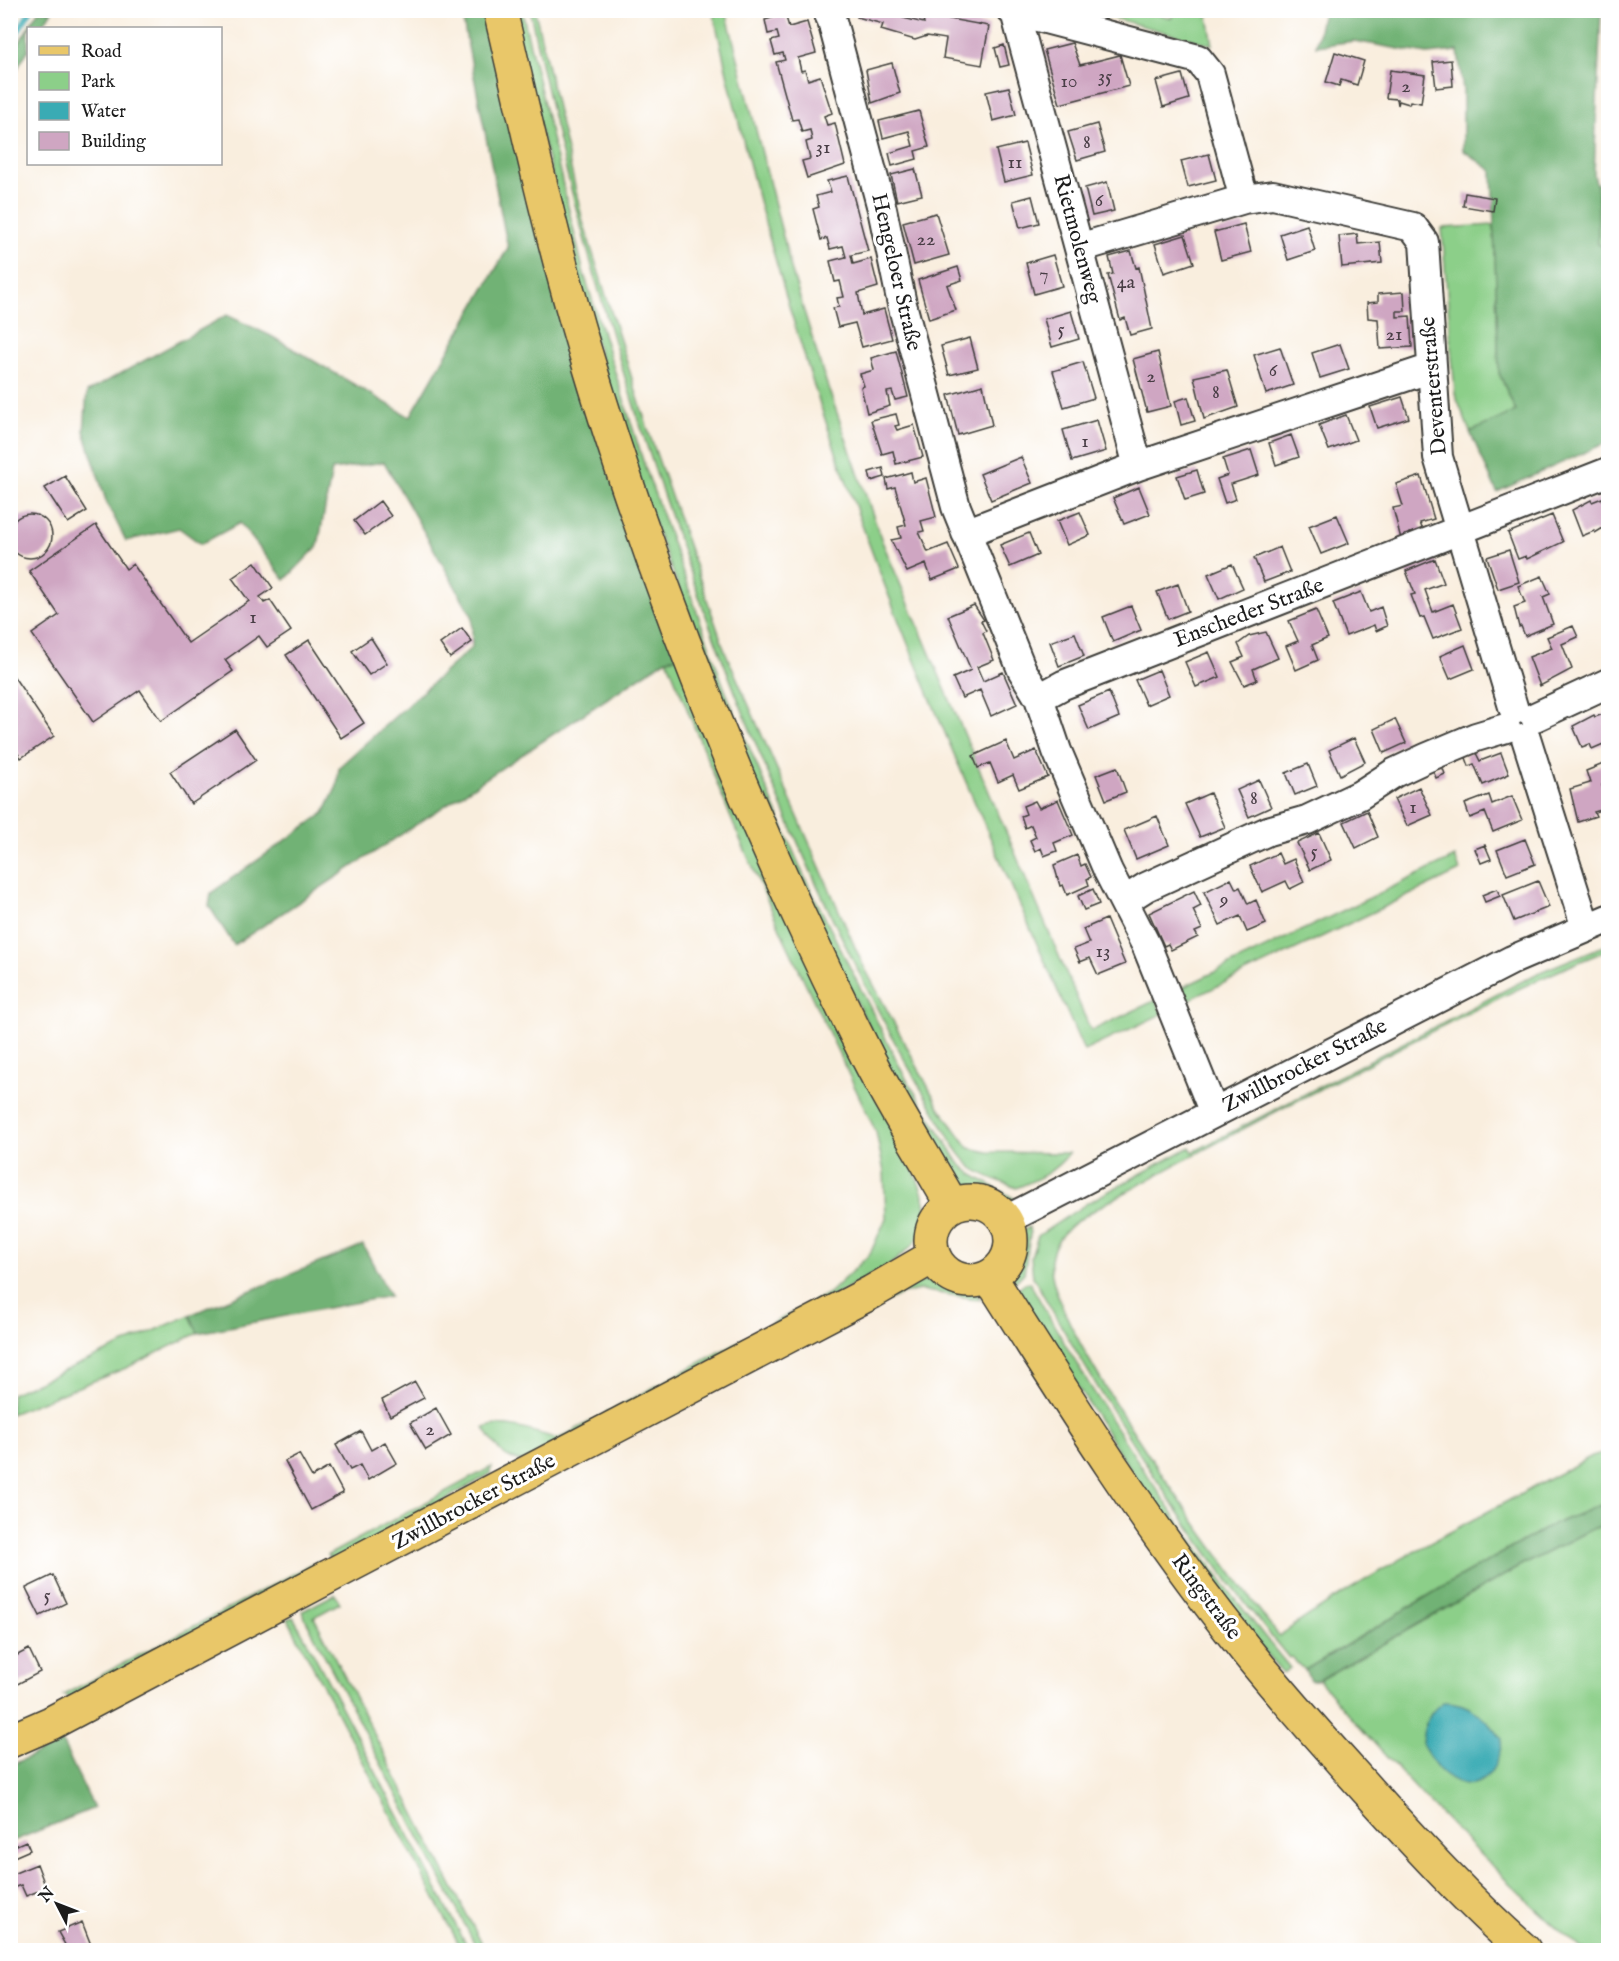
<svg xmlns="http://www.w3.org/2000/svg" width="1619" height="1961" font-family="'IM FELL English',serif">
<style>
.green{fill:#8ccf89;stroke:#547652;stroke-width:1.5}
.forest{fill:#71b275;stroke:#466748;stroke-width:1.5}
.water{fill:#3aabb4;stroke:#2b6468;stroke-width:1.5}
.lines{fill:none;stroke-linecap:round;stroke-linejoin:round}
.stream{stroke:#3aabb4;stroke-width:6}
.building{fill:#cfa6c2}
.minor-casing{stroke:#3d3c39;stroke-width:32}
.major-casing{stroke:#3d3c39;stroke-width:36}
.minor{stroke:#fff;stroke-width:28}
.major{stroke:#e9c769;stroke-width:33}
.labels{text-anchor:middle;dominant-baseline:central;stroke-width:6;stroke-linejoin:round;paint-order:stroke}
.number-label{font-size:20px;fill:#493e46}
.street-label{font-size:22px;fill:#1c1c1c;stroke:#fff}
</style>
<rect width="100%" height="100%" fill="#fff"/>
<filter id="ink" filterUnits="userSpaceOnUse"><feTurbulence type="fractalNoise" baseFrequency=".0167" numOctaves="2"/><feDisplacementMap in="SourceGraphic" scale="12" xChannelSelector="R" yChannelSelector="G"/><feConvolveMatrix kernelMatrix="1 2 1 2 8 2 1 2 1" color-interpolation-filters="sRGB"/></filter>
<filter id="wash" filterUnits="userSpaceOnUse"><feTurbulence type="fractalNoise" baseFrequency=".008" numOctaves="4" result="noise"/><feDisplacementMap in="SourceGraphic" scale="24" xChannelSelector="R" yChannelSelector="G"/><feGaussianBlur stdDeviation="1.35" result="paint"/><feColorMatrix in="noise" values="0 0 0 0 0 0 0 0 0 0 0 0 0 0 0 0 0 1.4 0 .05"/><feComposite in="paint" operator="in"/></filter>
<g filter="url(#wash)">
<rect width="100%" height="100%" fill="#f9eede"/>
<path class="green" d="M509,11H522L584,274L645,467L725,690L803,874L905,1077L959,1163L973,1175L1015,1199C1001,1205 974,1197 961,1187C950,1178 941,1161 932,1150L781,854L621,437Z
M530,11H535L583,222L649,433L725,651L862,963L939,1107L969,1148L988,1152L1069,1153C1055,1172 1037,1180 1016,1188C1003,1182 986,1177 974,1169C958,1156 947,1134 937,1116C917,1083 898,1049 880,1014C799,858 733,696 675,529C616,359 565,187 530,11Z
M713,11H726L792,272L823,373L882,541L1091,1031L1156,1000L1162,1014L1084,1051C1011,883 933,715 869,544C804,370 752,192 713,11Z
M1087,11H1145L1172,18L1173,11H1207L1213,45Z
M1608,183V249L1598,245L1596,184Z
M1494,225L1499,373L1516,412L1470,432L1455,394L1442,228Z
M678,657L910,1162C934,1217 937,1230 885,1268L526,1462C503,1460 495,1446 484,1428C499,1419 541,1434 558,1439L829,1293L870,1254L886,1218L884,1172L876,1132L785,940L735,828L667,659Z
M1455,857L1460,871L1178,1005L1173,992Z
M1608,944V950C1495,995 1388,1055 1279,1110C1232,1135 1185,1159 1139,1185C1117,1197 1094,1209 1073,1224C1062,1233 1053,1245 1051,1260C1043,1322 1234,1578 1279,1636C1376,1567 1487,1513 1592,1456L1608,1451V1502L1552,1525L1451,1582L1305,1670L1292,1657L1289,1658C1189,1538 1110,1413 1033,1277L1031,1257L1038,1236L1089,1202L1190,1147L1193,1152L1540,972Z
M1029,1227L1030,1235L1024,1273L1014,1283C1006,1266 1011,1237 1029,1227Z
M933,1279L974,1292L982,1300L919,1290L902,1294L859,1313L911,1285Z
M1025,1283H1030C1106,1419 1191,1548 1290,1668L1283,1673L1199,1577L1016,1290Z
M190,1315L198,1333L126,1368L11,1414V1394Z
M491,1467L490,1474L333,1563L328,1555Z
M1608,1524V1950H1582C1488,1867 1401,1777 1319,1680L1517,1568L1592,1529Z
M318,1561L322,1569L72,1700L63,1695Z
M335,1594L340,1603L314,1617L485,1950H478L305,1618L303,1611Z
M293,1617L307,1641L469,1950H462L292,1627L288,1619Z"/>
<path class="forest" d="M38,11H52L41,28H28V50L11,80V56Z
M461,11H487L678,657L667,659L234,945L209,906L211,893L324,813L337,786L339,767L472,647V616L384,462L332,470L318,546L285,580L240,523L201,544L179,528L126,541L106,501L84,431L87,392L227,315L271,336L410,417L508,248Z
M1323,11H1601L1594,174L1598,193V244L1608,249V442L1497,492L1470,432L1516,411L1499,373L1492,171L1463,150V91L1458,51L1427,54L1354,41L1316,46Z
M363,1245L390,1296L198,1333L190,1315Z
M1608,1502V1524L1592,1529L1517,1568L1319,1680H1310L1305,1670L1451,1582L1552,1525Z
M62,1742L94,1808L11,1842V1765Z"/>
<path class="water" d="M1443,1702C1470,1701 1487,1719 1502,1739C1499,1772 1477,1800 1444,1774C1435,1767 1428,1754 1422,1744C1423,1725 1428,1713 1443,1702Z"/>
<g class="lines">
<path class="stream" d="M10,44L31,10"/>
</g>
<g id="blocks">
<path class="building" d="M859,10H905L903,18L924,23L922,14L989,26L982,65L943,58L946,39L927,36L915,40L881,30L883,24L857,17Z
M785,14L789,27L807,22L816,53L798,58L801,71L805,70L808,80L820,76L832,113L824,116L827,125L835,123L845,165L807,178L802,161L810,159L806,142L812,140L810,130L802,132L798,119L792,120L776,62L785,60L783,53L775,55L771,41L779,39L777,32L768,34L765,20Z
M1072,43L1080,65L1120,55L1129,86L1060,104L1044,50Z
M1004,45L1009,65L1000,67L995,48Z
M1335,52L1364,61L1357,85L1341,80L1339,86L1326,82Z
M1451,60L1453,86L1436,88L1433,62Z
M892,63L900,93L872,103L866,70Z
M1390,70L1425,75L1421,103L1410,101L1409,104L1399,101L1398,105L1397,99L1386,98Z
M1182,74L1189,99L1163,107L1156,81Z
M1009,87L1016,115L993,121L986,92Z
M919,111L929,147L915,151L917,159L892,166L889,153L913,146L909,131L883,138L879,121Z
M1097,124L1105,152L1077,160L1068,132Z
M1025,143L1033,175L1004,182L996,150Z
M1209,154L1216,180L1188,187L1181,161Z
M915,169L922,195L897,201L891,175Z
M848,176L868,251L851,255L853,264L871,259L878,287L858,293L862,315L884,309L892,339L862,347L855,323L838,327L833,308L839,307L837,298L844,297L840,281L835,282L830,261L846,257L843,246L830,249L827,238L821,240L813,209L819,207L816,196L831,192L827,181Z
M1107,182L1114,211L1092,216L1085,188Z
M1465,193L1495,198L1493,211L1463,206Z
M1032,196L1039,223L1020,228L1013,201Z
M936,213L949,255L914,265L903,222Z
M1244,224L1251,252L1221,260L1214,232Z
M1307,225L1315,251L1288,260L1280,234Z
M1357,234L1358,244L1380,242L1382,263L1342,267L1339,236Z
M1185,235L1194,263L1164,273L1155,244Z
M1131,251L1136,268L1139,267L1152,329L1130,335L1125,318L1120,320L1108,275L1113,274L1109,257Z
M1053,255L1062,286L1034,294L1026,263Z
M958,267L962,280L947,285L956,310L929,319L918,280Z
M1404,292L1405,311H1397V317L1410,316L1412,347L1380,349L1378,319L1368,318L1367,303L1378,302V294Z
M1071,311L1079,339L1052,347L1044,319Z
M970,338L978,368L949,375L941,346Z
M1340,344L1349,369L1320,378L1312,353Z
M1280,347L1293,385L1266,394L1254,355Z
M896,351L908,397L895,400L892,391L887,392L890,406L867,413L861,387L864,386L860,374L874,370L871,358Z
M1158,352L1171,406L1147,412L1133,359Z
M1083,362L1094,398L1064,407L1053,371Z
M1227,370L1238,407L1204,419L1194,377Z
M983,385L992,425L958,435L948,395Z
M1188,397L1195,421L1181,425L1175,401Z
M1402,397L1409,418L1377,428L1370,407Z
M896,414L899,425L895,426L897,430L914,425L923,457L896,464L893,451L882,454L871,420Z
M1346,415L1356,440L1329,450L1319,425Z
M1097,420L1106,451L1072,461L1063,430Z
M1291,435L1299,457L1276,465L1269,443Z
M1251,450L1259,475L1231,484L1236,499L1225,503L1217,479L1228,475L1223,459Z
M1021,457L1032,483L991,500L980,474Z
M883,468L885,477L871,481L869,472Z
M1197,470L1204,494L1185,500L1177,476Z
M911,472L913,482L926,478L936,517L921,521L924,531L919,532L928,552L948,544L959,569L932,580L926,564L907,572L891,540L901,538L898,527L906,525L895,487L888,489L886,479Z
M65,476L87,511L68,523L45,488Z
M1421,476L1434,519L1420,523L1424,533L1402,543L1393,508L1403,506L1396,484Z
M1139,487L1150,514L1124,524L1113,498Z
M1602,498L1608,511V525L1595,533L1594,531L1582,536L1572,510L1591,500L1592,502Z
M380,501L391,516L365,535L354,521Z
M1080,512L1090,535L1067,545L1057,521Z
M8 536a22 22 0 1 1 44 0a22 22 0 1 1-44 0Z
M1337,515L1349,543L1321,554L1309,526Z
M1552,515L1563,542L1527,559L1526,556L1518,559L1508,533Z
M96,525L126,569L133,564L188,643L249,601L232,578L255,562L273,588L260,597L264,603L270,600L291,631L267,647L259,636L225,660L233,671L161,721L140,690L93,722L32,634L59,615L29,571Z
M1029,533L1038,555L1010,567L1000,545Z
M1280,547L1290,572L1264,582L1254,558Z
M1509,550L1519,582L1498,589L1487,557Z
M1435,559L1444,583L1425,590L1433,612L1453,604L1462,628L1433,639L1424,617L1420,618L1411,595L1415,594L1406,571Z
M10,564L15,580L10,589Z
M1232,564L1243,588L1219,599L1208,574Z
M1542,576L1550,594L1543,597L1553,624L1525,636L1521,626L1519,627L1514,607L1525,603L1518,586Z
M1178,584L1188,611L1168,619L1157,592Z
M1361,592L1369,612L1381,607L1387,626L1376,631L1374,625L1346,636L1333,603Z
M974,605L984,620L981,621L986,631L983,633L994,660L977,667L983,681L1003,672L1017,704L991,716L980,690L962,698L953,678L971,670L948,616Z
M1131,606L1141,630L1113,642L1103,617Z
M1316,610L1328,638L1312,645L1318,660L1296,670L1286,646L1298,641L1289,621Z
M1573,626L1578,637L1562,644L1572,669L1540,686L1529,657L1552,648L1547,637Z
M462,628L472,642L450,658L440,644Z
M1266,632L1278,658L1253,669L1257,680L1244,685L1232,662L1244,657L1238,644L1249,636Z
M1075,633L1084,656L1059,666L1050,642Z
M371,638L387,663L369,675L352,651Z
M309,640L364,723L341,738L286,655Z
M1465,645L1474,669L1450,679L1440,656Z
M1209,652L1220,677L1196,687L1185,662Z
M1159,670L1169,695L1146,705L1135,680Z
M10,671L54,736L21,758L10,742Z
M1109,692L1119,717L1089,730L1078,705Z
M1606,713L1608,742L1592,749L1590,744L1582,747L1573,726L1594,715L1595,717Z
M1395,719L1406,743L1384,753L1374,729Z
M235,729L256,760L191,804L170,772Z
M1354,738L1365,762L1340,775L1329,750Z
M1006,741L1014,760L1036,750L1048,777L1019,789L1013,775L998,782L990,763L978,768L973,756Z
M1475,751L1480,761L1501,753L1509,774L1483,785L1474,764L1469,766L1465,755Z
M1608,762V783L1602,785L1608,808L1594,812L1596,816L1578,822L1570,789L1590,783L1586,771Z
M1308,764L1317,786L1295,795L1286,773Z
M1442,766L1445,774L1436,778L1433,770Z
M1117,767L1126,792L1106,800L1096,775Z
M1259,780L1271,807L1249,817L1237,790Z
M1419,787L1432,815L1407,826L1394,799Z
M1210,793L1225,827L1200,837L1185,804Z
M1489,795L1492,804L1512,796L1522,820L1493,832L1485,812L1470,818L1465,804Z
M1058,800L1073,835L1054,843L1057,851L1044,856L1041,848L1035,851L1030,840L1036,837L1031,825L1025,828L1021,816L1026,814L1023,806L1035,801L1039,808Z
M1367,811L1378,837L1356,848L1344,822Z
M1157,816L1169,845L1136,859L1124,830Z
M1319,833L1331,860L1310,870L1297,843Z
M1525,839L1535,864L1507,875L1497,850Z
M1485,845L1491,859L1481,863L1475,849Z
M1278,853L1283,864L1294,859L1304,882L1290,889L1286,881L1262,892L1250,866Z
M1077,855L1081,866L1085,864L1091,877L1087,879L1089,885L1067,895L1063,885L1060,886L1054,865Z
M1231,879L1236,889L1240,887L1248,904L1256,900L1266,924L1247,932L1240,916L1220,925L1204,892Z
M1538,881L1549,907L1514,921L1503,895Z
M1093,889L1099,904L1084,910L1078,896Z
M1497,889L1500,896L1485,902L1482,895Z
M1194,891L1201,906L1193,910L1202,929L1195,932L1198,937L1171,950L1168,944L1164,946L1149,913Z
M1106,919L1125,964L1098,975L1090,958L1080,962L1074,949L1089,943L1083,929Z
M415,1382L424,1398L390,1416L382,1400Z
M436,1408L451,1435L426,1450L410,1423Z
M361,1431L371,1450L385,1442L397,1463L368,1480L360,1465L350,1470L336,1445Z
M299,1454L312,1477L329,1467L343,1493L311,1510L285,1461Z
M53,1575L66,1603L40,1616L26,1588Z
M29,1649L40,1672L10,1688V1659Z
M26,1841L30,1850L14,1857L10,1848Z
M37,1864L46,1888L26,1896L21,1885L10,1889V1875Z
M82,1922L93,1950H68L58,1932Z"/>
</g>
</g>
<g filter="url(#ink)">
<use href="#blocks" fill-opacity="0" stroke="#3d3c39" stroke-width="1.5"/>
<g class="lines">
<defs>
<path id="minor" d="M827,10L832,21L882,209L902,304L956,507L1022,670L1039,698L1057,751L1108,871L1147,947L1214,1113
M1011,10L1198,59L1210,74L1244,199L1273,195L1413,227L1424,242L1438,457L1514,710
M1015,12L1138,466
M1079,248L1244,199
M966,533L1138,466L1432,368
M1039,698L1063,685L1608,472
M1535,717L1608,683
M1526,738L1586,928
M1124,901L1146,887L1268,831L1307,820L1360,795L1394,773L1426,758L1476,737L1506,728
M1006,1220L1512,960L1608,919"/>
<path id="major" d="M500,10C526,123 551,237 584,348C657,594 753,831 869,1060C894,1109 925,1157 952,1205
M931 1241a40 40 0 1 1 80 0a40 40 0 1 1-80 0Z
M990,1277C1069,1402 1148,1528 1241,1644C1281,1695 1325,1743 1369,1792C1418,1846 1469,1902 1524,1950
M10,1741L51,1723C324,1578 598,1436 872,1292L934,1256"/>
</defs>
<use href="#minor" class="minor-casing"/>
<use href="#major" class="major-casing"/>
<use href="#minor" class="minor"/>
<use href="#major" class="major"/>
</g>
</g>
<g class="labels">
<g class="number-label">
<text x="1105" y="76">35</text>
<text x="1069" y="81">10</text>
<text x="1406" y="86">2</text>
<text x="1087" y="142">8</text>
<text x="823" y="147">31</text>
<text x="1015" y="162">11</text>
<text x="1099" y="200">6</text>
<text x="926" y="239">22</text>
<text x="1044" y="274">7</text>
<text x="1126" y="282">4a</text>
<text x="1061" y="329">5</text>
<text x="1394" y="334">21</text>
<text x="1273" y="370">6</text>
<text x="1151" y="376">2</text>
<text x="1216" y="392">8</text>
<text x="1085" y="441">1</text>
<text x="253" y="617">1</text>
<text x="1254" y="798">8</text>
<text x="1413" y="807">1</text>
<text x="1314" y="851">5</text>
<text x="1224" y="899">9</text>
<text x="1103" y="951">13</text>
<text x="430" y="1429">2</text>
<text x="47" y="1595">5</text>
</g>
<g class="street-label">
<text transform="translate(1077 239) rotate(75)">Rietmolenweg</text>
<text transform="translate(896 272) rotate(77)">Hengeloer Straße</text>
<text transform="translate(1434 386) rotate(-95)">Deventerstraße</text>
<text transform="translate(1249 613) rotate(-21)">Enscheder Straße</text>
<text transform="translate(1305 1066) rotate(-27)">Zwillbrocker Straße</text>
<text transform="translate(474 1502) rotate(-28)">Zwillbrocker Straße</text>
<text transform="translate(1206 1597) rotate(53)">Ringstraße</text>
</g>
</g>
<rect width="1619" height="1961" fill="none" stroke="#fff" stroke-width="36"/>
<rect x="27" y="27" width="195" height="138" fill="#ffffff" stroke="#a4a4a4" stroke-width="1.5"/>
<rect x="39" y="46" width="30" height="9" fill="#e9c769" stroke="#a4a4a4" stroke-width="1.5"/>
<text x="81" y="57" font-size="18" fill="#1c1c1c">Road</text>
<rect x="39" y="72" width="30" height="18" fill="#8ccf89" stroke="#a4a4a4" stroke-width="1.5"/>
<text x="81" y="87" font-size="18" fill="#1c1c1c">Park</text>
<rect x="39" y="102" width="30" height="18" fill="#3aabb4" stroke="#a4a4a4" stroke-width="1.5"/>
<text x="81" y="117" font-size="18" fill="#1c1c1c">Water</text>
<rect x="39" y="132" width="30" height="18" fill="#cfa6c2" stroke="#a4a4a4" stroke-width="1.5"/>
<text x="81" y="147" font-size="18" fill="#1c1c1c">Building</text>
<g transform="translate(57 1904) rotate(312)" stroke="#ffffff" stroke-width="4.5" paint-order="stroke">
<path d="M0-4.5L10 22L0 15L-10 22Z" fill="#1c1c1c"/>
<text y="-9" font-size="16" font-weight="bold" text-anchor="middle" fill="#1c1c1c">N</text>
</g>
</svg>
